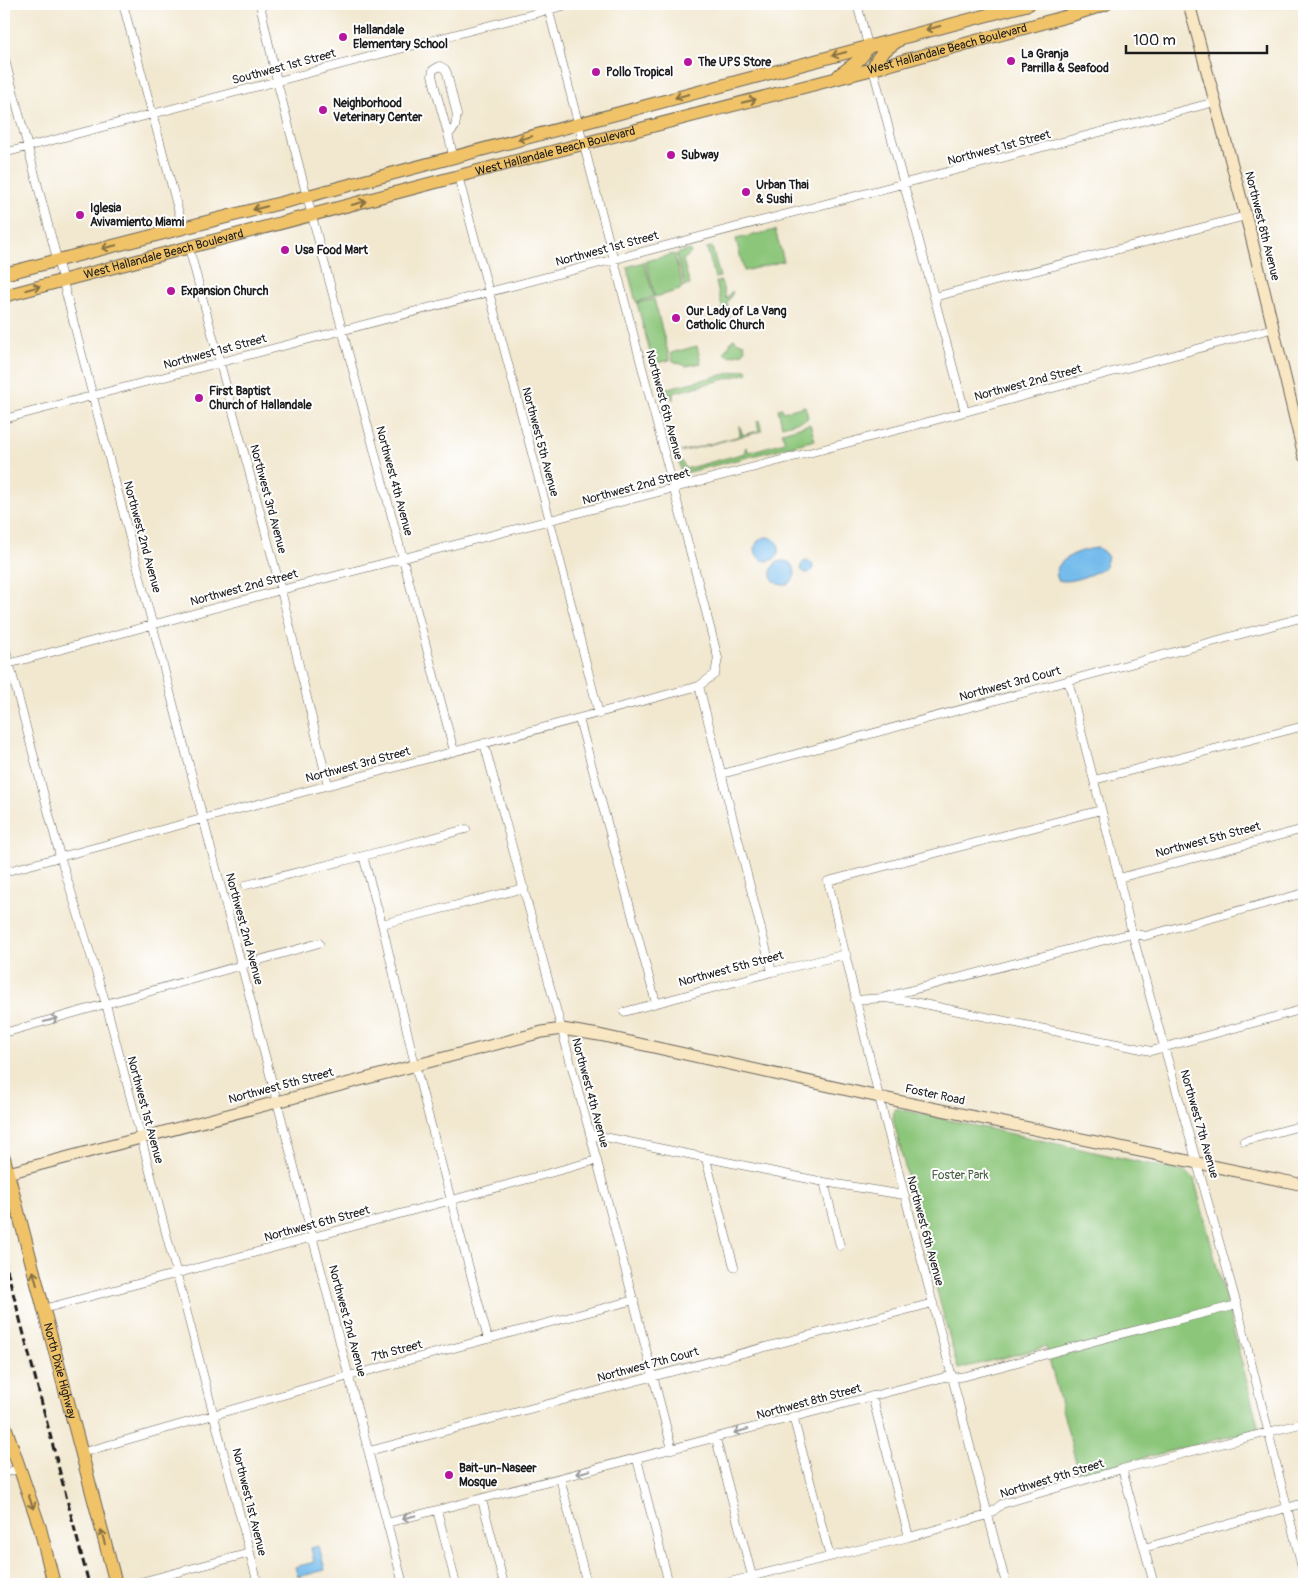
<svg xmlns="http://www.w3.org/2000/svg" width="1308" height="1588" font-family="Pangolin,sans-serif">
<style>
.green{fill:#8cc67a;stroke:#54714b}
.water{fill:#75bcec;stroke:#486c84}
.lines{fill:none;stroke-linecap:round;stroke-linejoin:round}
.street-casing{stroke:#67635b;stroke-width:9}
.secondary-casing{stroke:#67635b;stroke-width:13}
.primary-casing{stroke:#67635b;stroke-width:14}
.street{stroke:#fff;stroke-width:8}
.secondary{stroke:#f9e7c3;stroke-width:11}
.primary{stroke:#f0c369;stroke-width:12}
.rail{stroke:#1c1c1c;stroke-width:3;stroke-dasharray:8 4;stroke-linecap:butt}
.oneway{stroke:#867042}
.oneway2{stroke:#999}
.poi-dot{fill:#b5179e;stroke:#fff;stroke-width:2}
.labels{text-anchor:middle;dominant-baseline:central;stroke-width:4;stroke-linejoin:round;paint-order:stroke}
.poi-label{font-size:12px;font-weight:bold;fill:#1c1c1c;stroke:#fff;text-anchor:start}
.street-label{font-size:12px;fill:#1c1c1c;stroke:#fff}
.park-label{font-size:12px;fill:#496042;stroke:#fff}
</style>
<rect width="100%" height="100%" fill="#fff"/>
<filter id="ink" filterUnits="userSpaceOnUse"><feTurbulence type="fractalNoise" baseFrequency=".02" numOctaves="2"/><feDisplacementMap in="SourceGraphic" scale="10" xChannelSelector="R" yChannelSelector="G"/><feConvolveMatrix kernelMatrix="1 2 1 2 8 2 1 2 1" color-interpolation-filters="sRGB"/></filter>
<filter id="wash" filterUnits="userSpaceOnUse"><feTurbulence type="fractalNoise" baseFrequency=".0096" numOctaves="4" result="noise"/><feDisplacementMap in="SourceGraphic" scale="20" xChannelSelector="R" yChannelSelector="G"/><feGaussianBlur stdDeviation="1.12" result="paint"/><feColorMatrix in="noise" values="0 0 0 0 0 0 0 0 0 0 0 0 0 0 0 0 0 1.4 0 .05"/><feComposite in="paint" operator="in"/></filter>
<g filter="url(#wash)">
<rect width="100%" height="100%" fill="#f2e8d0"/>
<path class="green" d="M775,230L784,261L744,271L736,239Z
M712,247L720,277L715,278L707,248Z
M690,250L691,253L683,260L690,285L685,286L676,254Z
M674,254L683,287L680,288V290L655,297L646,261Z
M644,262L654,297L636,302L627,267Z
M721,281L726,299L731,292H733L727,303L730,317L725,318L716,282Z
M654,299L670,360L653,364L637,303Z
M734,338L736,341L744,344L745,350L743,353L729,356L725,354V351Z
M697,346L701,363L686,366L673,361L671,353Z
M747,369L748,373L673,393V400L670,394L664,395V389Z
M805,406L808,417L807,419L782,426L778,409L782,408L783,412Z
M759,420L762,431L680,452L740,436L739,425L743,435L759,431L757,421Z
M810,424L815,440L681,474L679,462L682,461L685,469L745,453V449L746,447L749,452L785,442L782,432Z
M894,1108L1185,1172L1194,1178L1259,1429L1079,1474L1046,1347L958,1369L923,1239L893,1119Z"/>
<path class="water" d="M755 549a12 12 0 1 1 24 0a12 12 0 1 1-24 0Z
M1098,548L1104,552L1108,557L1105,567C1094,574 1070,584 1058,580C1049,560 1082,549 1098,548Z
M801 567a6 6 0 1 1 12 0a6 6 0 1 1-12 0Z
M771 573a12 12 0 1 1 24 0a12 12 0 1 1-24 0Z
M319,1546L325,1570L298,1577L295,1567L314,1562L311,1548Z"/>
</g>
<g filter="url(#ink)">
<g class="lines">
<defs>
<path id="street" d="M123,4L183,228
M260,4L277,81L312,216L454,751
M857,4L868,45
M4,56L403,1584
M873,69L965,412
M449,134L455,127L457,115L447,73L445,69L440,66L433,70L432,75C438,102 448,129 453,156
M4,153L571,4
M458,176L550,521L599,714
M189,248L281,590L328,785
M934,297L1246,216
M4,419L1215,102
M4,643L60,856L106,1004L258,1584
M4,665L281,590L924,423L1274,328
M1068,680L1119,878L1132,933L1237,1305L1304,1576
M699,686L772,972
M579,719L656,1003
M484,743L590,1134L672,1449
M722,774L1304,617
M1094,780L1304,726
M363,856L382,924L415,1065L488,1339
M4,872L699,686L715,674L718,658L547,4
M1119,878L1304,829
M246,885L363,856L466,829
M382,924L524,888
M885,997L1132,933L1145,936L1304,893
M855,1000L884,998L914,1002L1151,1051L1304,1009
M624,1012L772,972L846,954
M4,1033L319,943
M590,1134L824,1182L904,1195
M1244,1141L1304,1125
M706,1159L734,1267
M824,1182L840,1246
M43,1309L452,1200L597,1160
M872,1396L909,1537
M793,1416L830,1557
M716,1439L752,1576
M369,1451L933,1303
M81,1453L349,1376L634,1300
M637,1459L669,1584
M1122,1469L1154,1584
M4,1473L19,1469
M560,1478L587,1584
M482,1500L504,1584
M437,1510L456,1584
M387,1523C573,1476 759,1426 945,1377L952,1378L966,1376L1121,1334L1237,1305
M1144,1548L1304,1503
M133,1584L250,1553
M722,1584L909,1537L988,1515L1002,1504L1122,1469L1304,1423
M1006,1584L879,1097L828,881L1101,810"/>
<path id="secondary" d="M1189,4L1250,232L1304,456
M8,1173L542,1032L562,1029L599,1035L879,1097L1304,1185"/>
<g id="primary">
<path d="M873,69C876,55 888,48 899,40"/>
<path d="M839,75C851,66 863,60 868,45"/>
<path d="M4,274L308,196L1029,4"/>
<path id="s1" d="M4,296L478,171L873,69L1072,15L1106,4"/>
<path id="s2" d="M4,1158L116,1584"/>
<path d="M4,1423L40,1528L54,1584"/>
</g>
</defs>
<use href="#street" class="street-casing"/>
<use href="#secondary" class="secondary-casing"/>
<use href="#primary" class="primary-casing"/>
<use href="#street" class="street"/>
<use href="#secondary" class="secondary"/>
<use href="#primary" class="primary"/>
<path class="rail" d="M4,1258L89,1584"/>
</g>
<defs><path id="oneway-shaft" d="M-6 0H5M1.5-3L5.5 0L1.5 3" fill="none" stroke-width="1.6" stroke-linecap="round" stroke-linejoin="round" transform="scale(1.25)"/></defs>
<g class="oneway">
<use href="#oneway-shaft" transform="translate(933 28) rotate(165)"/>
<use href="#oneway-shaft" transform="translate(839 54) rotate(165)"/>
<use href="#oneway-shaft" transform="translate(682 96) rotate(165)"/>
<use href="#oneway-shaft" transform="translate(749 101) rotate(-14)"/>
<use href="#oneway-shaft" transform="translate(525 138) rotate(166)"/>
<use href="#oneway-shaft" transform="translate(359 203) rotate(-15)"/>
<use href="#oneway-shaft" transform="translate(260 208) rotate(166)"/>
<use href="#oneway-shaft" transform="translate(109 247) rotate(166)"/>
<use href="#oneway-shaft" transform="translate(33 288) rotate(-15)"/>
<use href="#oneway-shaft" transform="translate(35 1278) rotate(-105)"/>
<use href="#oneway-shaft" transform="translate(31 1502) rotate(70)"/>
<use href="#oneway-shaft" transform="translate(103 1537) rotate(-105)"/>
</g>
<g class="oneway2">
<use href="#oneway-shaft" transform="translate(51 1020) rotate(-16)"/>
<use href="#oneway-shaft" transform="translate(741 1431) rotate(164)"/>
<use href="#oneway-shaft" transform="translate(583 1472) rotate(166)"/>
<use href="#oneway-shaft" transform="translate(409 1517) rotate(166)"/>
</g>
</g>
<g class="poi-dot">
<circle cx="343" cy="37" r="5"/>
<circle cx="1011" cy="61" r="5"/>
<circle cx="688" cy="62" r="5"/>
<circle cx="596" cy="72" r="5"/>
<circle cx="323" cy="110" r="5"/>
<circle cx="671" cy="155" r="5"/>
<circle cx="746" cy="192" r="5"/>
<circle cx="80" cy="215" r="5"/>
<circle cx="285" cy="250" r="5"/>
<circle cx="171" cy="291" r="5"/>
<circle cx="676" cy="318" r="5"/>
<circle cx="199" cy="398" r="5"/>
<circle cx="449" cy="1475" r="5"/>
</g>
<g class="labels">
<g class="poi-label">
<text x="353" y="30">Hallandale<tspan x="353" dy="14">Elementary School</tspan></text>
<text x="1021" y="54">La Granja<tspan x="1021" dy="14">Parrilla &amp; Seafood</tspan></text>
<text x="698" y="62">The UPS Store</text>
<text x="606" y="72">Pollo Tropical</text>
<text x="333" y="103">Neighborhood<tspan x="333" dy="14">Veterinary Center</tspan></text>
<text x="681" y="155">Subway</text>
<text x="756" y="185">Urban Thai<tspan x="756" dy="14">&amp; Sushi</tspan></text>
<text x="90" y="208">Iglesia<tspan x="90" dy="14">Avivamiento Miami</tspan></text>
<text x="295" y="250">Usa Food Mart</text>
<text x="181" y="291">Expansion Church</text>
<text x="686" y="311">Our Lady of La Vang<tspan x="686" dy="14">Catholic Church</tspan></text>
<text x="209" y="391">First Baptist<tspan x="209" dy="14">Church of Hallandale</tspan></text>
<text x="459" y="1468">Bait-un-Naseer<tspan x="459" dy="14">Mosque</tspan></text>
</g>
<g class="street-label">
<text stroke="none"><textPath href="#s1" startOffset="975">West Hallandale Beach Boulevard</textPath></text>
<text transform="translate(284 67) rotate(-15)">Southwest 1st Street</text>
<text transform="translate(999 148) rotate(-15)">Northwest 1st Street</text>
<text stroke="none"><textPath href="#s1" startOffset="570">West Hallandale Beach Boulevard</textPath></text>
<text transform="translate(1262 226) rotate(76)">Northwest 8th Avenue</text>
<text transform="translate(607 249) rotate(-15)">Northwest 1st Street</text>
<text stroke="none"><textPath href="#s1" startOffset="165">West Hallandale Beach Boulevard</textPath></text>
<text transform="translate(215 352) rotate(-15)">Northwest 1st Street</text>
<text transform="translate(1028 383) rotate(-15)">Northwest 2nd Street</text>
<text transform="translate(664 405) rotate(75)">Northwest 6th Avenue</text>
<text transform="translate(540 442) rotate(75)">Northwest 5th Avenue</text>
<text transform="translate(394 481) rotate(75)">Northwest 4th Avenue</text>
<text transform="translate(636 487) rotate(-15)">Northwest 2nd Street</text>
<text transform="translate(268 499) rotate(75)">Northwest 3rd Avenue</text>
<text transform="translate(142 537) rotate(75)">Northwest 2nd Avenue</text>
<text transform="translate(244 588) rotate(-15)">Northwest 2nd Street</text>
<text transform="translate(1010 684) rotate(-15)">Northwest 3rd Court</text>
<text transform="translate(358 765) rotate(-15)">Northwest 3rd Street</text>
<text transform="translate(1208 840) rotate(-15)">Northwest 5th Street</text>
<text transform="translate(244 929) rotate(75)">Northwest 2nd Avenue</text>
<text transform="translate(731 969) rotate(-15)">Northwest 5th Street</text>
<text transform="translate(281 1086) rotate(-15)">Northwest 5th Street</text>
<text transform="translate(590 1093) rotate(75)">Northwest 4th Avenue</text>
<text transform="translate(935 1095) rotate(12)">Foster Road</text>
<text transform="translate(145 1110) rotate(75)">Northwest 1st Avenue</text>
<text transform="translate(1199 1124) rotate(74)">Northwest 7th Avenue</text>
<text transform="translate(317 1224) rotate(-15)">Northwest 6th Street</text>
<text transform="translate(925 1231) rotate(75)">Northwest 6th Avenue</text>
<text transform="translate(347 1321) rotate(75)">Northwest 2nd Avenue</text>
<text transform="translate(397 1351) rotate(-15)">7th Street</text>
<text transform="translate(648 1365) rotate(-15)">Northwest 7th Court</text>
<text stroke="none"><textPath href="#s2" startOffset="220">North Dixie Highway</textPath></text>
<text transform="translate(809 1402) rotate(-15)">Northwest 8th Street</text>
<text transform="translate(1052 1479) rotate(-17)">Northwest 9th Street</text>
<text transform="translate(249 1502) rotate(76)">Northwest 1st Avenue</text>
</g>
<g class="park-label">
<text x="960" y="1175">Foster Park</text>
</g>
</g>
<rect width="1308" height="1588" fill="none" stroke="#fff" stroke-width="20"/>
<path d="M1126 45v8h141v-8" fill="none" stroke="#1c1c1c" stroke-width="2.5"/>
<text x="1133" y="45" font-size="15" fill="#1c1c1c" stroke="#ffffff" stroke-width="4" paint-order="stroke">100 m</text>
</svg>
